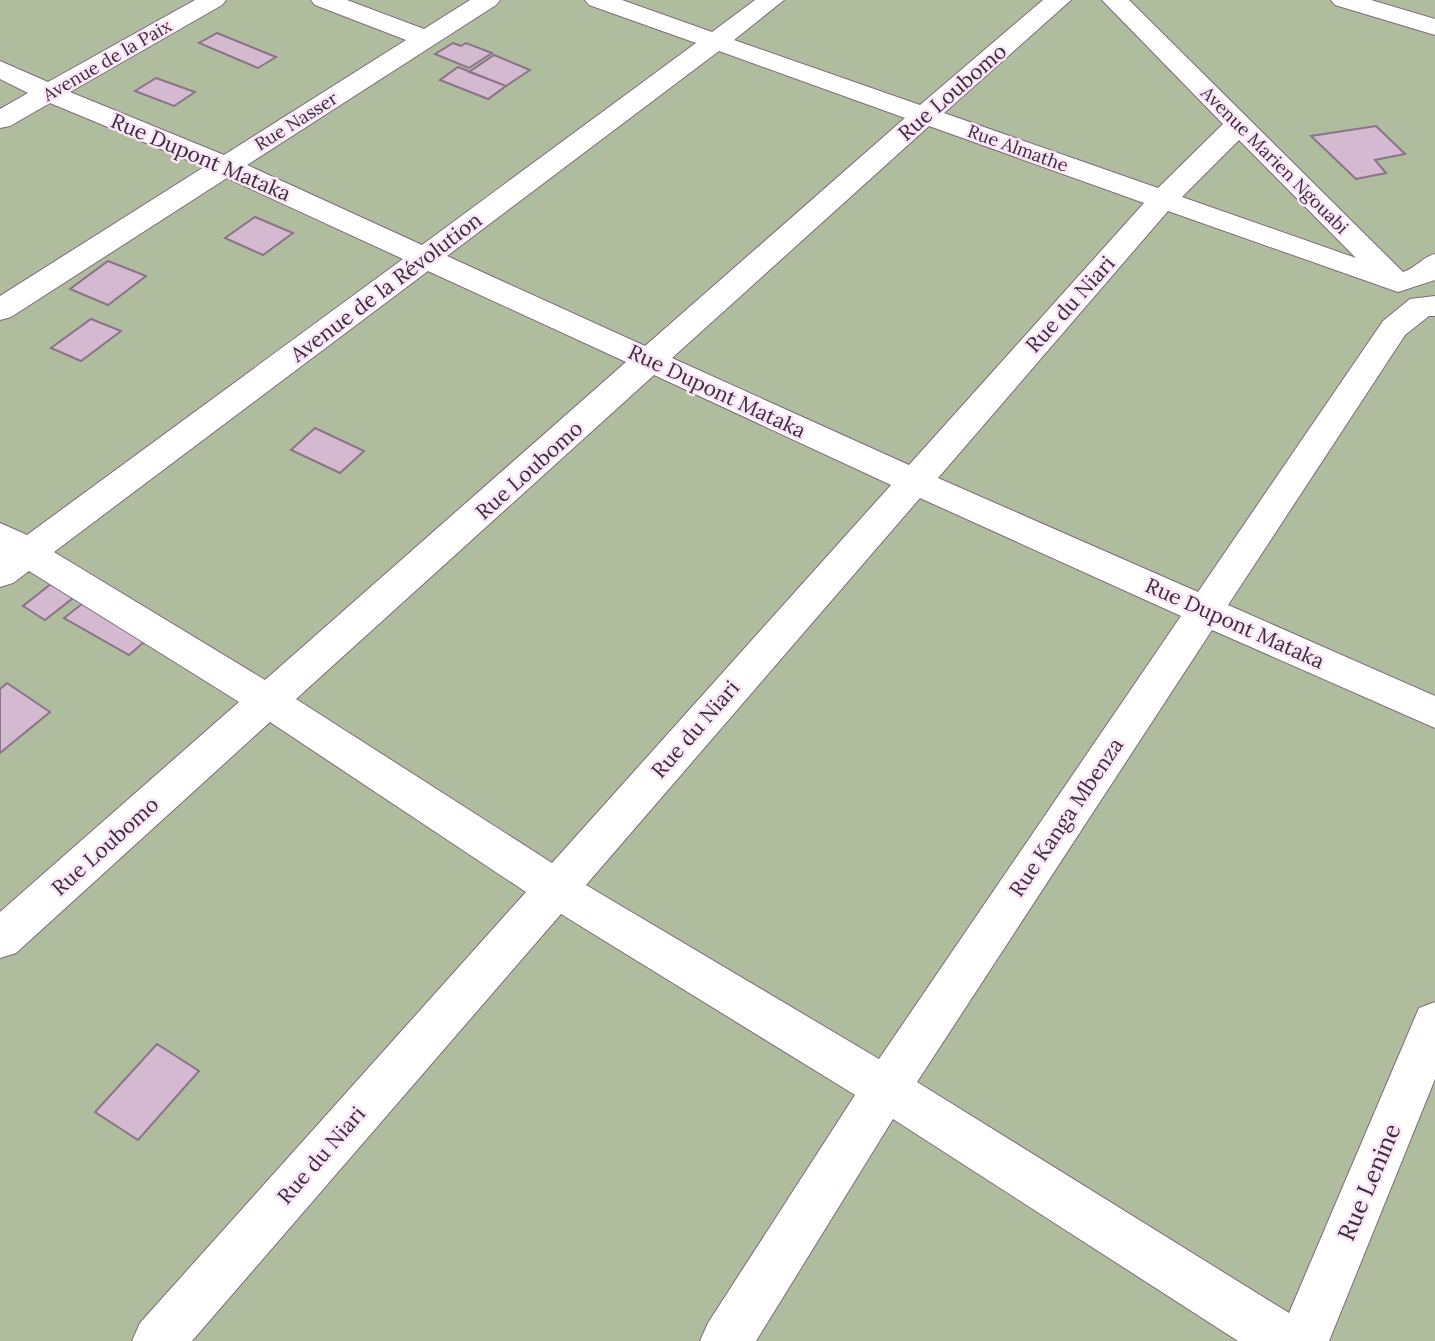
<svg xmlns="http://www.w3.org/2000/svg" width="1435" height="1341" font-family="Lora,serif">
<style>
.green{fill:#b0bc9e}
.building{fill:#d4b9d1;stroke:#897587;stroke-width:2}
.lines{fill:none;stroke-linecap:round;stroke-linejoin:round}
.street-casing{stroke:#7e6b7c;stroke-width:2}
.street{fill:#fff;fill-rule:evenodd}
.labels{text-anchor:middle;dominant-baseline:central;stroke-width:5;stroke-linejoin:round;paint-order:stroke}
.far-street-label{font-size:18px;fill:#383037;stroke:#fce5f9}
.street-label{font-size:21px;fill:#383037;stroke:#fce5f9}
.near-street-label{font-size:24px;fill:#383037;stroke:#fce5f9}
</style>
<rect width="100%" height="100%" fill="#eed8ec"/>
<path class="green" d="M0,0H1435V1341H0Z"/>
<path class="building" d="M217,33L276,57L258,68L199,43Z
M453,43L461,46L466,43L492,53L469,68L435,54Z
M494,55L530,70L506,86L469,72Z
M458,67L506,86L488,99L440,80Z
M156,78L195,92L174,106L135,91Z
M1376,126L1405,154L1375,160L1386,173L1356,179L1311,136Z
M255,217L293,233L263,255L225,238Z
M108,261L146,276L108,305L70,289Z
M91,319L121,331L81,361L51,348Z
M315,428L364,451L340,473L291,450Z
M56,580L78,594L45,620L23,606Z
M87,600L151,636L129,655L64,618Z
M7,683L50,712L0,753V689Z
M157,1044L199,1071L138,1140L95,1112Z"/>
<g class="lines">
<defs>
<path id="street" d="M195,0H226L222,5L70,92L224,155L406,40L315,5L311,0H347L424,29L470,0H500L496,5L247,165L422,245L696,43L589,5L585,0H622L712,32L755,0H784L734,40L920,105L1043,0H1071L944,113L1158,188L1223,124L1102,0H1129L1403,272C1416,268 1422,257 1435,254V280L1398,292L1168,211L938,478L1198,592L1383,321L1410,299L1435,296V316H1429L1405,335L1228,605L1435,696V728L1212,630L917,1082L1289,1313L1419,1008L1435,1002V1079L1329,1341H1238L893,1119L756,1341H700L708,1323L855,1095L561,914L192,1341H132L140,1323L526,892L270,722L16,953L0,958V912L239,702L29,571L13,583L0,587V523L27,535L403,259L227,178L11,317L0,320V296L204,167L50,103L10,126L0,128V109L28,93L0,79V61L48,82ZM719,51L905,118L645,346L447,256ZM929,126L1144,203L909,465L672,358ZM1239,140L1356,258L1182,197ZM428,271L626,362L265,680L54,552ZM654,375L891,485L552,863L296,699ZM920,498L1181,616L879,1059L586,885Z
M1331,0H1371L1435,19V35L1335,5Z"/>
</defs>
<use href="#street" class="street-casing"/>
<use href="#street" class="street"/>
</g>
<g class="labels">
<g class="far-street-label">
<text transform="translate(107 60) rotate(-30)">Avenue de la Paix</text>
<text transform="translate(296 121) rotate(-32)">Rue Nasser</text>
<text transform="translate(1018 148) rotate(20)">Rue Almathe</text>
<text transform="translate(1275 160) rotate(45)">Avenue Marien Ngouabi</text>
</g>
<g class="street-label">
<text transform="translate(952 92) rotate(-41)">Rue Loubomo</text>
<text transform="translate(201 157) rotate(23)">Rue Dupont Mataka</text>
<text transform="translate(386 287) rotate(-37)">Avenue de la Révolution</text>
<text transform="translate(1070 304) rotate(-48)">Rue du Niari</text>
<text transform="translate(717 391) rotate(25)">Rue Dupont Mataka</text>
<text transform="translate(529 470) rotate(-42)">Rue Loubomo</text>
<text transform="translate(1235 623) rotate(24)">Rue Dupont Mataka</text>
<text transform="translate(695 729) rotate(-49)">Rue du Niari</text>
<text transform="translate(1066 817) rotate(-56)">Rue Kanga Mbenza</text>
<text transform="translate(105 846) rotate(-42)">Rue Loubomo</text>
<text transform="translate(321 1155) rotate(-49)">Rue du Niari</text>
</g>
<g class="near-street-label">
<text transform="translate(1369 1182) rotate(-67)">Rue Lenine</text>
</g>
</g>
</svg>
